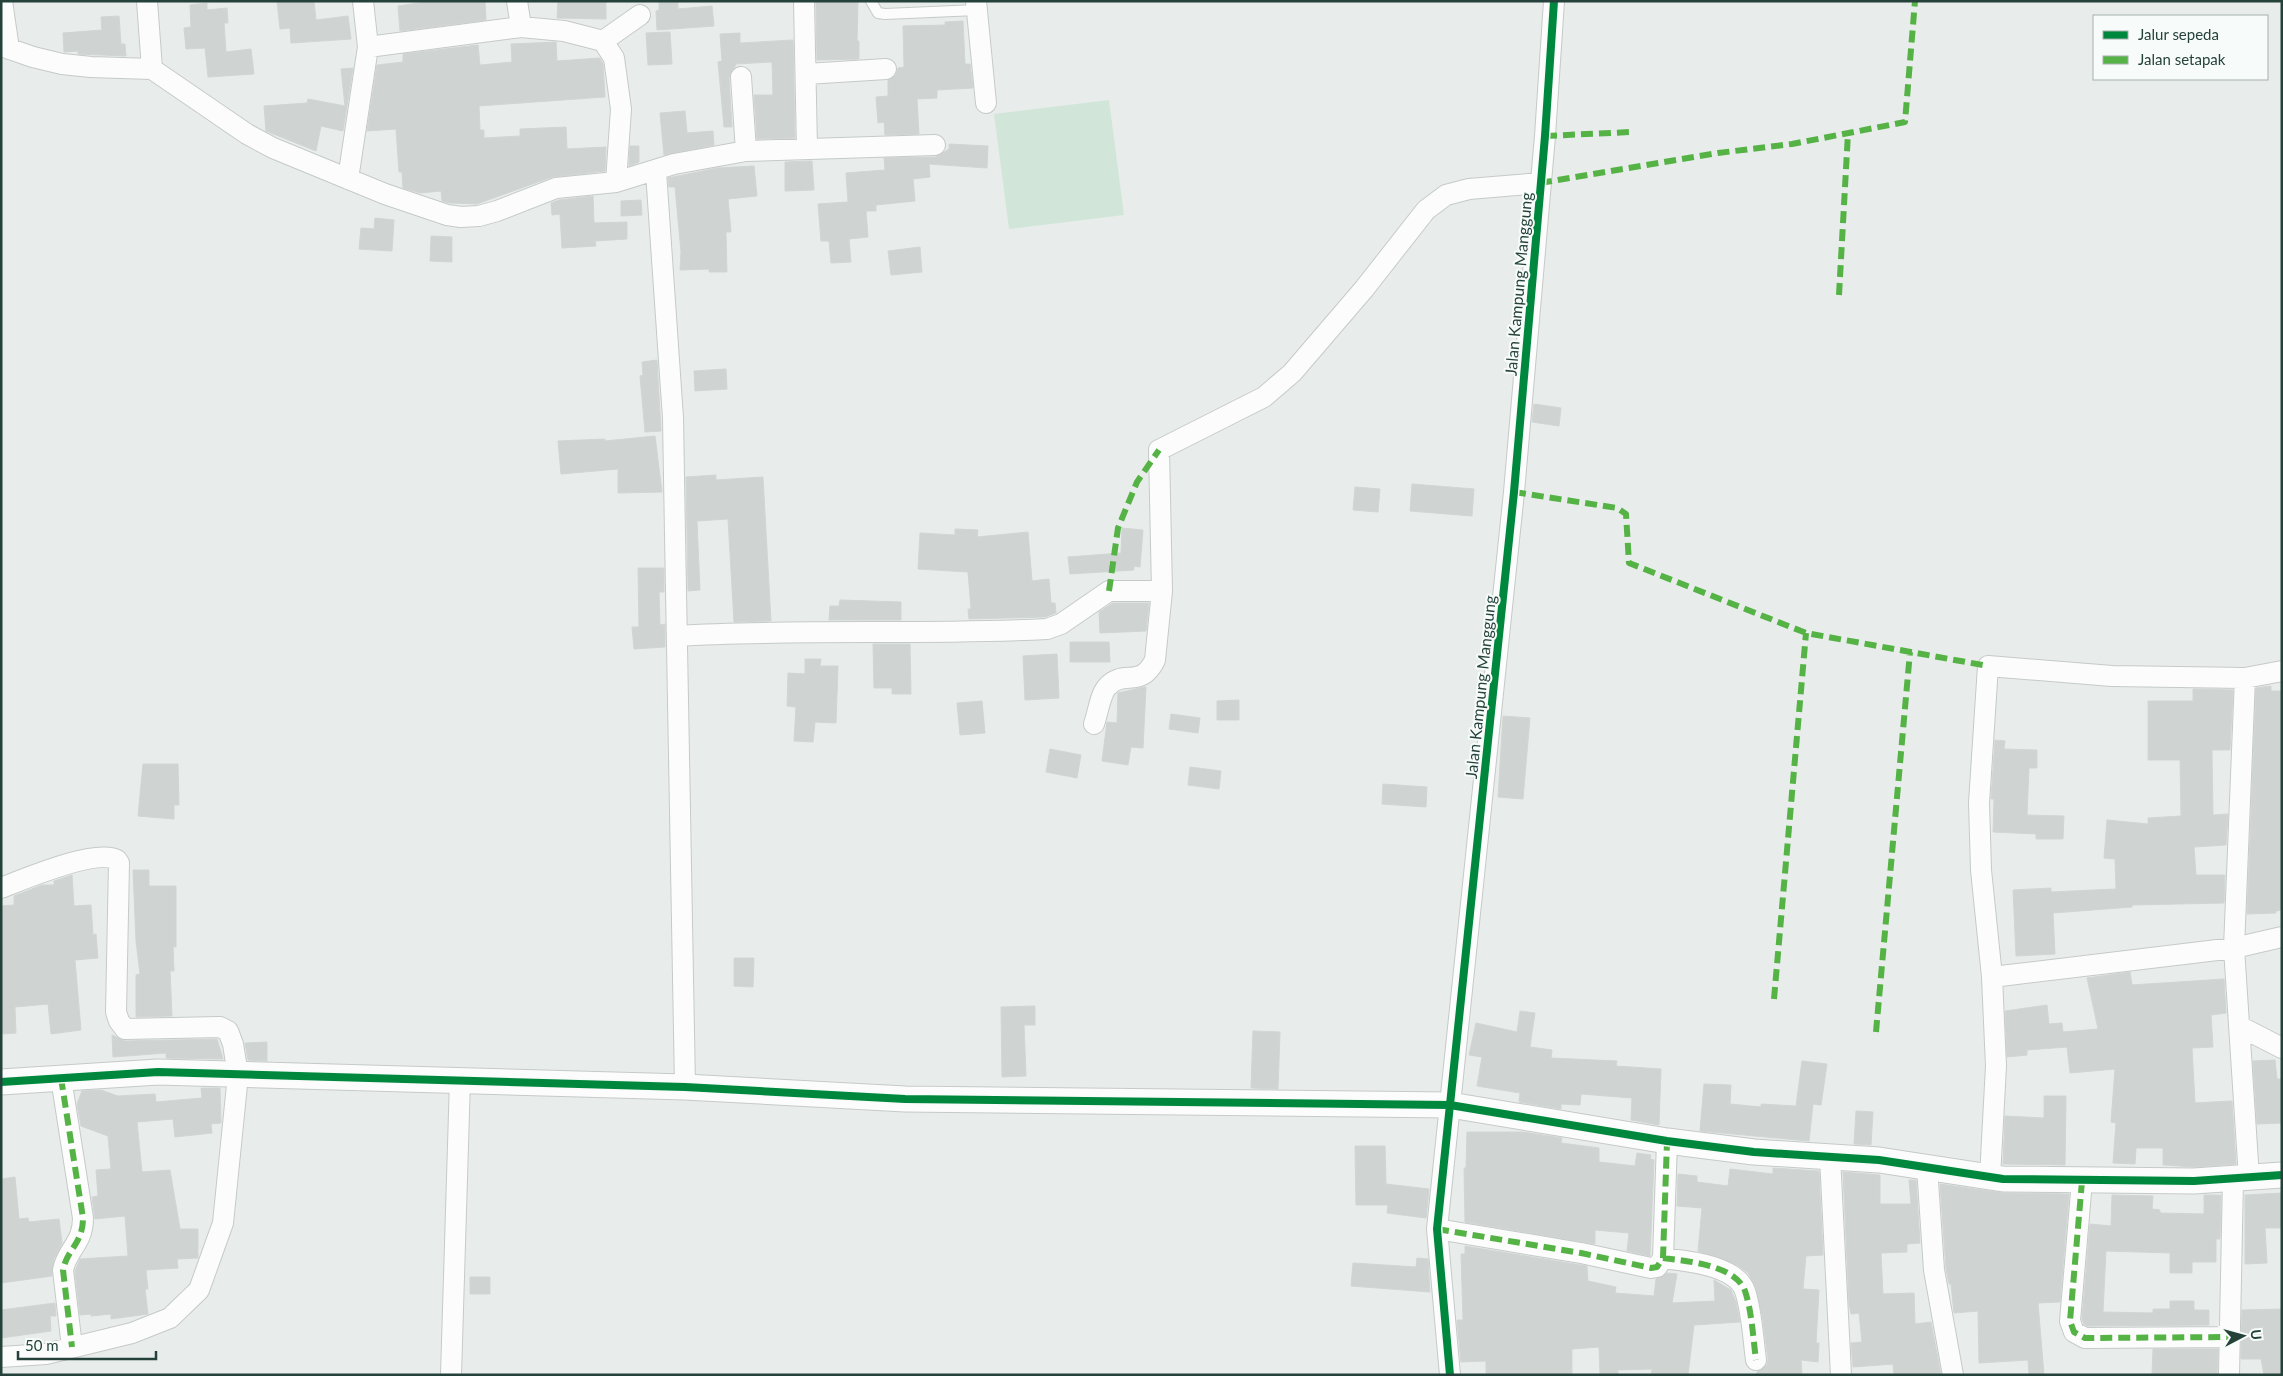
<svg xmlns="http://www.w3.org/2000/svg" width="2283" height="1376" font-family="Lato,sans-serif">
<style>
.green{fill:#d1e6d8}
.building{fill:#cfd4d2;stroke:#d1d6d4}
.lines{fill:none;stroke-linecap:round;stroke-linejoin:round}
.service-casing{stroke:#c5cac8;stroke-width:12}
.minor-casing{stroke:#c5cac8;stroke-width:22}
.tertiary-casing{stroke:#c5cac8;stroke-width:27}
.service{stroke:#fcfcfc;stroke-width:10}
.minor{stroke:#fcfcfc;stroke-width:20}
.tertiary{stroke:#fcfcfc;stroke-width:25}
.quiet{stroke:#55b346;stroke-width:6;stroke-dasharray:12 6;stroke-linecap:butt}
.cycleway-casing{stroke:#f7fbf9;stroke-width:11}
.cycleway{stroke:#00873e;stroke-width:8}
.labels{text-anchor:middle;dominant-baseline:central;stroke-width:4;stroke-linejoin:round;paint-order:stroke}
.street-label{font-size:16px;fill:#24423a;stroke:#f7fbf9}
</style>
<rect width="100%" height="100%" fill="#e8edeb"/>
<path class="green" d="M1109,100L1124,215L1009,229L994,114Z"/>
<path class="building" d="M277,1H314L316,20L348,16L351,39L291,43L290,28L280,29Z
M432,1H485L486,20L400,31L398,6Z
M558,1H606V19L557,18Z
M659,1H678V9L712,6L714,26L657,30L656,11L659,10Z
M816,1H858L857,41H859V59L817,60Z
M207,3V10L227,8L228,23H224L226,52L251,49L254,74L208,77L205,48L186,49L184,28L191,27L190,5Z
M119,16L121,44H125L126,56L78,54V51L64,52L63,33L102,30L101,17Z
M963,21L965,64H970L973,88L937,90V98L917,99L919,134L885,135L884,122L878,123L876,97L888,96V80L896,75L898,68L904,67L903,26L945,25V22Z
M670,32L672,64L648,65L646,33Z
M740,33V43L793,40L795,138L757,139L754,95H773L772,62L736,64L729,78L732,127H724L718,62L722,61L720,34Z
M556,42L557,61L600,58L603,64L605,97L479,106L480,130H484V138L520,136V129L566,127L567,149L606,147L605,171L552,177L477,204L450,203L442,201L441,191L420,193L403,188L402,172H399L396,129L367,131L377,65L403,62V54L478,45L480,65L512,62L511,44Z
M353,68L343,131L321,126L316,151L266,131L264,106L307,103L308,99L345,106L341,69Z
M685,111L687,133L713,131L714,145L664,155L660,113Z
M949,144L988,146L987,168L929,164L930,177L913,179L915,201L876,205V211H866L868,237L849,239L851,262L831,263L829,241H821L818,204L848,202L846,173L885,170L884,158L936,157L949,149Z
M630,146H639V162L629,166Z
M812,161L814,190L785,191V162Z
M754,166L757,196L728,199L731,232H726L727,272H709V269L680,270L681,252L675,187H669L668,178L717,168Z
M593,196L594,223L627,222V239L595,241L596,246L562,248L560,214L552,215L551,203L559,200Z
M641,200L642,215L621,216V201Z
M375,218L394,220L392,251L359,249L361,228L374,229Z
M431,236L452,237V262L430,261Z
M920,247L922,272L891,275L888,251Z
M657,360L661,431L645,432L640,376L643,375L642,362Z
M726,369L727,389L695,391L694,371Z
M1534,404L1561,408L1559,426L1532,422Z
M655,436L662,492L618,493V469L561,474L558,441L605,439V441Z
M716,475V480L763,477L771,621L734,622L728,519L697,521L700,590L688,591L686,477Z
M1412,484L1474,489L1472,516L1410,511Z
M1355,487L1380,489L1378,512L1353,510Z
M1122,528L1143,530L1140,567L1134,566V570L1070,574L1068,557L1121,553Z
M955,529L978,530L977,537L1028,532L1032,581L1049,579L1051,603H1055L1056,613L1045,617L969,619L968,609H971L968,572L918,569L920,533L955,535Z
M638,568H664V592H659L660,625L665,624V647L634,649L632,627H639Z
M840,600L901,602V620H829L830,606H839Z
M1113,603H1149L1146,631L1100,633L1099,612Z
M1070,642H1109L1110,662H1070Z
M873,644H910L911,694H892V688H874Z
M1057,654L1059,698L1025,700L1023,656Z
M805,659H821L820,666H838L836,723L815,722L813,742L794,741L796,707L787,706L788,673L805,674Z
M2271,686V691H2282V910L2276,911V913L2247,914L2256,688Z
M1144,687H1146L1143,748L1131,747L1128,765L1102,761L1107,722L1117,723L1118,693Z
M2193,689L2233,690L2230,750H2212L2213,815L2228,814L2226,845L2194,847L2196,875H2225L2224,903L2132,905V907L2053,913L2055,954L2016,956L2013,890L2051,888V892L2116,889L2115,859L2104,858L2107,820L2148,824V818L2181,816L2180,760H2148V701H2193Z
M1239,700V720H1217V701Z
M982,701L985,733L960,735L957,703Z
M1171,714L1200,718L1198,733L1169,729Z
M1503,716L1530,718L1523,799L1498,797Z
M1995,740L2005,741L2004,749L2037,750V768H2029L2027,815L2064,816L2063,839H2036V834L1993,832L1994,799H1991Z
M1050,749L1081,755L1077,778L1046,772Z
M143,764H178L179,805H174V819L138,816Z
M1190,767L1221,771L1219,789L1188,785Z
M1383,784L1427,787L1426,807L1382,804Z
M133,870H149V886H176V947H173L174,971H170L172,1016L136,1017V975L140,974L136,941Z
M72,875L74,906L91,905L93,935L96,934L98,958L75,960L81,1030L51,1034L48,1004L15,1007L16,1033L1,1034V906L14,905V896L42,885H54V881Z
M734,958H754L753,987L734,986Z
M2130,972L2132,985L2224,979L2226,1013L2211,1015L2213,1047L2192,1048L2195,1103L2232,1101L2236,1164L2194,1167L2163,1165V1148H2136L2135,1164L2113,1163L2116,1123L2111,1122L2115,1069L2070,1073L2067,1047L2027,1050V1055L2007,1057L2005,1011L2047,1005L2049,1024L2062,1023L2063,1032L2098,1029L2087,978Z
M1035,1006V1025H1024L1026,1076L1002,1077L1001,1007Z
M1520,1011L1535,1013L1530,1047L1552,1050L1551,1058L1617,1061L1616,1066L1661,1069L1659,1125L1631,1120L1632,1098L1581,1094L1580,1105L1561,1104V1109L1519,1102L1520,1093L1477,1086L1482,1057L1469,1055L1476,1023L1517,1032Z
M1253,1031L1280,1032L1278,1089L1251,1088Z
M112,1035L125,1041L217,1039L223,1059L166,1058V1053L113,1057Z
M267,1042V1061L248,1060L245,1043Z
M2275,1060L2277,1079H2282V1123L2257,1124L2253,1061Z
M1802,1061L1827,1064L1821,1105L1813,1104L1809,1141L1700,1131L1704,1084L1731,1085L1730,1104L1761,1107V1104L1796,1106Z
M201,1088H220L221,1123L211,1124L212,1133L175,1137L173,1119L137,1122L142,1172L170,1170L180,1229H198V1258L177,1259L178,1268L146,1270L148,1289H145L148,1314L111,1319V1314L91,1316V1314L80,1315L75,1271L80,1259L128,1256L125,1216L95,1219L92,1197L98,1196L96,1170L111,1169L108,1136L81,1126L77,1104L82,1091L101,1090L118,1096L155,1094L156,1102L202,1098Z
M2044,1096H2066L2065,1165L2003,1164L2005,1116L2044,1118Z
M1856,1111L1873,1112L1871,1145L1854,1144Z
M1467,1132H1523L1562,1138L1561,1143L1599,1148V1162L1635,1166L1637,1153L1651,1155L1650,1159L1654,1160L1650,1256L1627,1251L1629,1233L1595,1230V1244L1465,1222L1464,1168H1466Z
M1355,1146H1385L1386,1184L1429,1189L1426,1218L1387,1213L1388,1205H1356Z
M1773,1168L1819,1171L1823,1255L1806,1256L1803,1289L1819,1290L1816,1343H1819L1818,1362L1801,1360L1802,1375H1756L1757,1372L1767,1365L1768,1359L1762,1314L1755,1285L1748,1273L1737,1265L1698,1251L1702,1208L1677,1206L1678,1174L1697,1176V1182L1728,1186L1730,1169L1773,1174Z
M1843,1172L1880,1175V1204H1911L1909,1180H1916L1920,1243L1907,1244V1252L1881,1253L1883,1294L1914,1293L1915,1324L1931,1322L1941,1375H1894L1893,1364L1853,1367L1851,1343L1862,1342L1859,1313L1851,1314L1849,1304Z
M15,1177L19,1219L28,1218L29,1222L59,1219L62,1243L54,1259L52,1276L1,1283V1179Z
M1940,1184L2003,1193L2069,1194L2060,1302L2038,1303L2044,1375H2029L2028,1360L1979,1363L1978,1311L1954,1313L1951,1284H1949L1946,1269Z
M2282,1193V1228H2265L2267,1263L2245,1264V1195Z
M2112,1195L2153,1196L2152,1209L2160,1210V1213L2204,1214V1195H2221L2220,1239H2216V1262H2192V1273H2170V1253L2106,1251L2103,1312L2153,1313V1309H2170V1301H2194V1310H2209V1325L2088,1326L2084,1324L2082,1319L2090,1224L2111,1226Z
M1465,1246L1587,1266L1588,1281L1616,1287L1615,1293L1654,1296L1656,1279L1667,1273L1677,1274L1672,1303L1715,1301L1714,1280L1731,1290L1736,1302L1740,1322L1694,1325L1688,1375H1651L1652,1369L1618,1370V1375H1600L1599,1347L1572,1349V1375L1486,1374V1361L1461,1362L1457,1320H1463L1461,1254H1465Z
M1417,1258L1428,1259L1430,1292L1351,1286L1353,1263L1416,1267Z
M470,1277H490V1294H470Z
M55,1303L56,1316H50L51,1331L1,1338V1310Z
M2282,1309V1375H2264L2261,1359H2241L2242,1310Z
M2153,1349H2218L2217,1375H2152Z"/>
<g class="lines">
<defs>
<path id="service" d="M871,1L878,13L885,14L977,10"/>
<path id="minor" d="M2,1L9,49
M147,1L152,69
M517,1L521,27
M804,1L807,149
M976,1L986,103
M603,41L640,15
M1,46L33,57L62,64L91,67L152,69L247,134L273,148L385,194L447,215L461,217L479,216L497,211L556,188L616,182L674,164L746,151L741,77
M368,47L521,27L564,31L603,41L614,58L621,109L616,182
M806,74L886,69
M746,151L935,145
M656,172L673,418L675,535L685,1087
M348,179L368,47L363,1
M677,636C801,629 924,635 1047,629L1061,624L1109,591H1162
M2245,678L2234,948L2249,1178
M1094,724C1098,713 1100,695 1107,687C1124,668 1140,690 1155,660L1162,591L1159,450L1264,397L1292,373L1364,289L1426,210L1446,195L1469,189L1540,183
M1,888C24,879 97,848 117,860L119,863L116,1012L119,1021L125,1029L220,1027L228,1031L233,1044L238,1075L223,1223L199,1290L170,1318L132,1333L46,1354L1,1357
M1992,977L2234,948L2282,937
M2239,1026L2282,1048
M61,1078L83,1218C83,1244 67,1249 63,1270L72,1347
M1830,1157L1841,1375
M1927,1167L1934,1270L1953,1375
M1990,1177L1996,1066L1992,977L1981,870L1979,803L1988,666L2112,676L2245,678L2282,671
M2082,1181L2070,1321L2074,1332L2085,1338L2230,1337
M1437,1229L1581,1253L1651,1268L1657,1267L1663,1258L1667,1141
M1663,1258C1686,1261 1736,1265 1745,1291C1752,1312 1753,1338 1756,1360
M451,1375L460,1080
M1450,1375L1437,1229L1514,492L1545,136L1554,1
M2229,1375L2233,1180"/>
<path id="tertiary" d="M1,1082L158,1072L685,1087L905,1099L1450,1105L1667,1141L1754,1152L1879,1160L2003,1179L2194,1181L2282,1175"/>
</defs>
<use href="#service" class="service-casing"/>
<use href="#minor" class="minor-casing"/>
<use href="#tertiary" class="tertiary-casing"/>
<use href="#service" class="service"/>
<use href="#minor" class="minor"/>
<use href="#tertiary" class="tertiary"/>
<path class="quiet" d="M1545,136L1631,132
M1540,183L1718,153L1792,144L1905,122L1915,1
M1839,295L1848,133
M1514,492L1617,508L1626,514L1629,563L1806,633L1988,666
M1109,591L1118,528L1137,482L1159,450
M1774,999L1806,633
M1876,1032L1910,652
M61,1078L83,1218C83,1244 67,1249 63,1270L72,1347
M2082,1181L2070,1321L2074,1332L2085,1338L2230,1337
M1437,1229L1581,1253L1651,1268L1657,1267L1663,1258L1667,1141
M1663,1258C1686,1261 1736,1265 1745,1291C1752,1312 1753,1338 1756,1360"/>
<defs>
<path id="cycleway" d="M1,1082L158,1072L685,1087L905,1099L1450,1105L1667,1141L1754,1152L1879,1160L2003,1179L2194,1181L2282,1175
M1450,1375L1437,1229L1514,492L1545,136L1554,1"/>
</defs>
<use href="#cycleway" class="cycleway-casing"/>
<use href="#cycleway" class="cycleway"/>
</g>
<g class="labels">
<g class="street-label">
<text transform="translate(1518 284) rotate(-85)">Jalan Kampung Manggung</text>
<text transform="translate(1480 687) rotate(-84)">Jalan Kampung Manggung</text>
</g>
</g>
<rect width="2283" height="1376" fill="none" stroke="#24423a" stroke-width="5"/>
<rect x="2093" y="15" width="175" height="65" fill="#f7fbf9" stroke="#a3b1ad"/>
<rect x="2103" y="31" width="25" height="8" fill="#00873e" stroke="#a3b1ad"/>
<text x="2138" y="40" font-size="15" fill="#24423a">Jalur sepeda</text>
<rect x="2103" y="56" width="25" height="8" fill="#55b346" stroke="#a3b1ad"/>
<text x="2138" y="65" font-size="15" fill="#24423a">Jalan setapak</text>
<g transform="translate(2243 1336) rotate(84)" stroke="#f7fbf9" stroke-width="4" paint-order="stroke">
<path d="M0-4L9 19L0 12L-9 19Z" fill="#24423a"/>
<text y="-8" font-size="14" font-weight="bold" text-anchor="middle" fill="#24423a">U</text>
</g>
<path d="M18 1351v8h138v-8" fill="none" stroke="#24423a" stroke-width="2.5"/>
<text x="25" y="1351" font-size="15" fill="#24423a" stroke="#f7fbf9" stroke-width="4" paint-order="stroke">50 m</text>
</svg>
